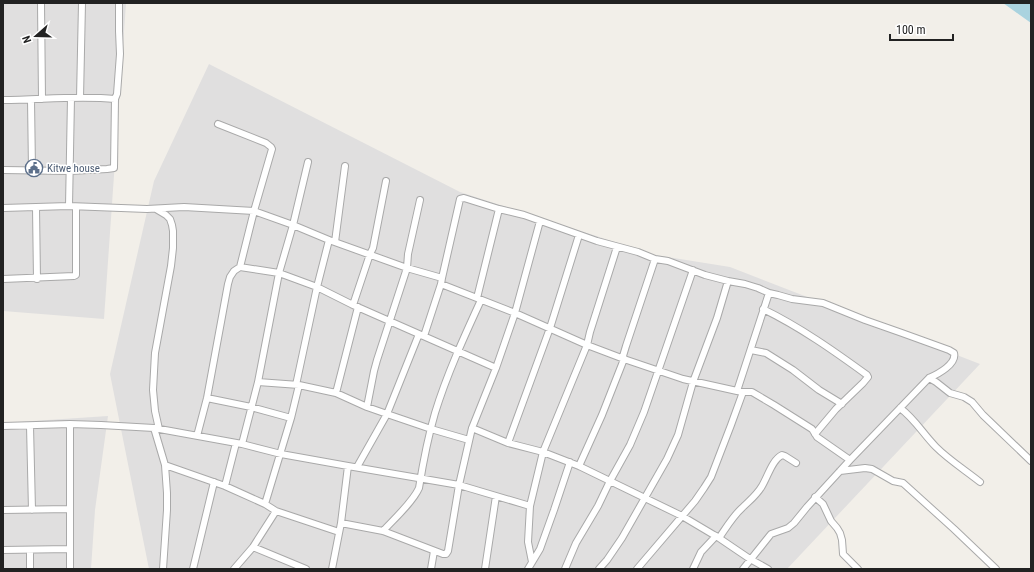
<svg xmlns="http://www.w3.org/2000/svg" width="1034" height="572" font-family="'Roboto Condensed',sans-serif">
<style>
.residential{fill:#e0dfdf}
.water{fill:#aad3df}
.lines{fill:none;stroke-linecap:round;stroke-linejoin:round}
.minor-casing{stroke:#a9a9a9;stroke-width:8}
.minor{stroke:#fff;stroke-width:6}
.labels{text-anchor:middle;dominant-baseline:central;stroke-width:3;stroke-linejoin:round;paint-order:stroke}
.service-label{font-size:11px;fill:#4e5e75;stroke:#fff;text-anchor:start}
</style>
<rect width="100%" height="100%" fill="#f2efe9"/>
<path class="residential" d="M3,3H126L104,319L3,311Z
M209,64L460,192L655,255L730,267L980,364L787,569H149L110,374L154,181Z
M108,416L95,510L91,569H3V423Z"/>
<path class="water" d="M1003,3H1031V23Z"/>
<g class="lines">
<defs>
<path id="minor" d="M41,3L42,99
M80,98L82,3
M3,100C40,100 78,95 115,99L117,94L120,54L119,31V3
M31,100L32,170
M218,124L266,143L271,147L272,149L254,211L240,267
M3,170L70,171L107,169L114,168L115,99
M69,206L71,98
M3,208L69,206L147,209L184,207L254,211L293,225L329,240L407,268L442,278
M36,208L37,279
M156,209L166,215L170,219L172,225L173,231V248L171,266L155,353L153,390L155,411L159,429
M335,242L345,166
M3,279L74,276L76,275V207
M441,284L515,313L587,345L624,359L683,379L737,391L743,392H752L774,405L812,429L817,437L850,460
M477,298L499,209
M353,305L370,254L373,248L386,181
M763,309C800,327 834,351 867,375L868,377L863,383L836,409L815,434
M424,336L441,284L442,278L460,199L464,198L499,209L524,215L597,241L638,252L655,259L668,261L705,275L728,281L745,284L758,288L769,293L778,295L792,299L823,303L865,320L902,333L949,350L954,353C957,364 938,374 929,378L850,460L807,507L794,523L788,528L771,534L743,569
M751,350L766,353L793,370L819,390L842,404
M929,378L936,382L950,393L964,397L972,402L983,415L1031,461
M258,382L299,385L336,393L367,407L387,414L431,429L469,440
M296,385L317,287L329,240
M737,391L769,293
M336,393L358,307
M207,398L251,407L291,418
M367,407L374,371L377,360L407,268L408,254L420,200
M900,408C915,419 923,434 936,447C949,460 965,470 980,482
M70,424V569
M3,426L70,424L101,425L154,428L242,444L281,454L348,466L459,485L530,506
M30,426L32,510
M154,428L165,465L167,493V510L163,569
M472,428L508,443L543,452L579,466L682,516L719,538L750,559L768,569
M197,436L207,398L228,284L230,277L234,271L240,267L279,273L317,287L353,305L496,368
M508,443L550,328L579,235
M242,444L258,382L279,273L293,225L308,162
M165,465L225,486L265,504L276,511L339,532
M579,466L602,415L624,359L623,356L626,346L655,259
M357,467L387,414L419,334
M840,471L865,468L872,469L893,481L903,483L954,529L996,569
M225,486L236,443
M815,497L823,504L831,521L837,528L840,533L842,540L843,554L858,569
M265,504L291,418L299,385
M3,510L70,509
M341,523L383,531L443,554H446L448,551L459,485L472,428L496,368L515,313L540,221
M383,531C394,519 413,502 419,488C423,463 428,437 435,413C447,374 464,337 481,300
M719,538C726,528 733,516 742,508C749,501 757,495 762,486C768,476 772,460 782,455L785,456L796,463
M253,547L306,569
M3,550L70,549
M30,550V569
M532,562L528,542L530,506L543,452L587,345L590,332L617,247
M193,569L214,482
M234,569L253,547L276,511
M332,569L341,523L348,466
M431,569L434,551
M485,569L496,496
M528,569L540,549L554,510L570,462
M565,569L576,543L598,506L610,481L630,445L644,412L693,270
M599,569L607,560L622,538L667,459L678,435L693,382L717,318L728,281
M637,569L695,501L704,488L711,477L731,425L743,392
M693,569L701,552L716,536"/>
</defs>
<use href="#minor" class="minor-casing"/>
<use href="#minor" class="minor"/>
</g>
<defs>
<symbol id="civic-ring" viewBox="-11 -11 22 22"><circle r="9.5" fill="#fff" stroke="#5c6f8a" stroke-width="1.5"/><path d="M-.6-6.5H3V-4.5H.6V-3L4-1V1h2V6H-6V1h2V-1L-.6-3ZM-1.2 2.5V6h2.4V2.5Z" fill="#5c6f8a"/></symbol>
</defs>
<g fill-rule="evenodd">
<use href="#civic-ring" x="24" y="158" width="20" height="20"/>
</g>
<g class="labels">
<g class="service-label">
<text x="47" y="168">Kitwe house</text>
</g>
</g>
<rect width="1034" height="572" fill="none" stroke="#222222" stroke-width="8"/>
<g transform="translate(36 36) rotate(250)" stroke="#ffffff" stroke-width="3" paint-order="stroke">
<path d="M0-3L7 15L0 10L-7 15Z" fill="#222222"/>
<text y="-6" font-size="11" font-weight="bold" text-anchor="middle" fill="#222222">N</text>
</g>
<path d="M890 34v6h63v-6" fill="none" stroke="#222222" stroke-width="2"/>
<text x="896" y="34" font-size="12" fill="#222222" stroke="#ffffff" stroke-width="3" paint-order="stroke">100 m</text>
</svg>
